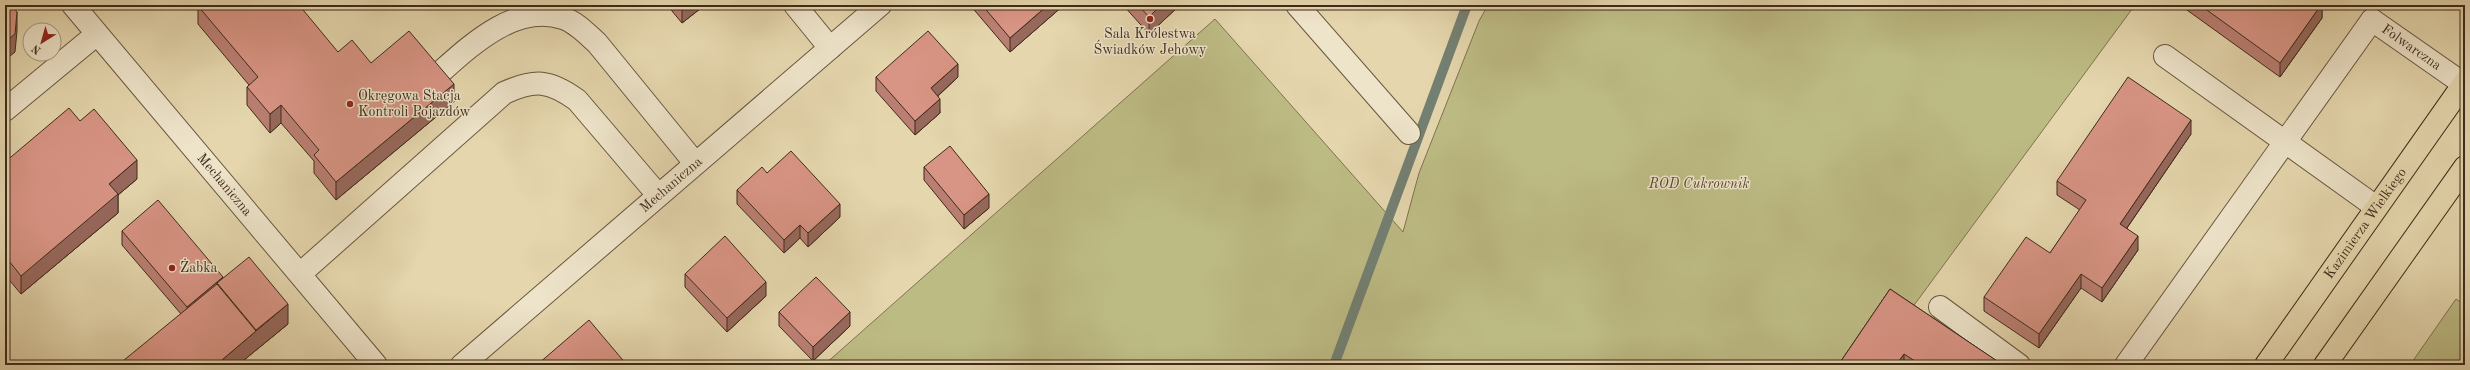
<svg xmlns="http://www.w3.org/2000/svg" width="2470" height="370" font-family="'Old Standard TT',serif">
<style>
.green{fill:#bdbb84;stroke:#7e734f}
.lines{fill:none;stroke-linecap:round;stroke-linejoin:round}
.stream{stroke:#738073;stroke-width:10}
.minor-casing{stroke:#68563f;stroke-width:24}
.major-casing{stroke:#3e2b1a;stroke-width:24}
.minor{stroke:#eee4ca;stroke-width:22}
.major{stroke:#e5d6ad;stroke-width:22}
.wall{fill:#ba7f72;stroke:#3e2b1a}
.shaded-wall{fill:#97685c;stroke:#3e2b1a}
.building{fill:#d89484;stroke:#3e2b1a}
.poi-dot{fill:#8f2418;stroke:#eee4ca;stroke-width:1.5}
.labels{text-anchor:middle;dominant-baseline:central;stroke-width:3;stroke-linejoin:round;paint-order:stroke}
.poi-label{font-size:14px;fill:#3e2b1a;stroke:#eee4ca;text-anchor:start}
.street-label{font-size:14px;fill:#3e2b1a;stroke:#eee4ca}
.park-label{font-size:14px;font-style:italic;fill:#57482f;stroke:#eee4ca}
</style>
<rect width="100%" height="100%" fill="#e5d6ad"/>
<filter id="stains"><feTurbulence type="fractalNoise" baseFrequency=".005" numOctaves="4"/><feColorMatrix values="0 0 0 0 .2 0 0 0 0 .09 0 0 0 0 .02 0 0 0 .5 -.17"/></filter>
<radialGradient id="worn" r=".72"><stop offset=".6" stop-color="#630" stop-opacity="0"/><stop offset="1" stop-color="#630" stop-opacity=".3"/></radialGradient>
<path class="green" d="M1488,5H2135L1870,365H824L1215,19L1403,232L1419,173L1479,21Z
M2456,299L2465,305V365H2410Z"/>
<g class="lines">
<path class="stream" d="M1334,365L1467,5"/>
<defs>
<g id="minor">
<path id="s1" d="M73,5L376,365"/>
<path d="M795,5L830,48"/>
<path d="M1297,5L1409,133"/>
<path id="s2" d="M2372,20L2465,85"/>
<path d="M2165,56L2376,207"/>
<path d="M434,78C467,49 513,2 563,18C576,22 587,34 597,43L695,163"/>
<path d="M5,110L97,34"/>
<path d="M300,274L504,93C535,79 549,80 577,100L658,195"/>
<path d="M1940,307L2019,365"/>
<path id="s3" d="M462,365L880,5"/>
<path d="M2126,365L2372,20"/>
</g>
<g id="major">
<path id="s4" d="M2266,365L2465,82"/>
<path d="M2325,365L2465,167"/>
</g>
</defs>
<use href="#minor" class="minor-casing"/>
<use href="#major" class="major-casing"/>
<use href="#minor" class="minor"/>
<use href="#major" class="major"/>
</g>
<path class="wall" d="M667,5H705L682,23Z
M970,5H1064L1010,52Z
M1123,5H1180L1149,34Z
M2180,5H2322V18L2280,77Z
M198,6L338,52L371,63L454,102L336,200L314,173V161L281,123L270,133L247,105V87L249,85L198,24Z
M876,77H958L938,96L940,113L915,135L876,91Z
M80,121L137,179L118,195V213L21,294L5,275V162Z
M2191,134L2127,228L2138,250L2102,302L2081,288L2039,348L1984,311V297L2050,253L2080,210L2057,195V181Z
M924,167L989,208L964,229L924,180Z
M767,173L840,217L808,247L800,238L784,253L737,204V190Z
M122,231L223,279L288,324L238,365L181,314L122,245Z
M685,274L766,296L727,332L685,287Z
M1890,289L2003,365H1841V361Z
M779,312L850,326L813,361L779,326Z"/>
<path class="shaded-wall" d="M687,5H705L682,23V9Z
M1048,5H1064L1010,52V38Z
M1161,5H1180L1149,34V17Z
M2321,5H2322V18L2280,77V63Z
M17,12V31L15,52L5,60V42Z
M958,64V77L931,102V88Z
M454,84V102L336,200V182Z
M940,99V113L915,135V121Z
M281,105V123L270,133V114Z
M2191,120V134L2120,238V224Z
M137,160V179L118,195V213L21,294V276L109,184Z
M989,194V208L964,229V215Z
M840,204V217L808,247V233Z
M800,225V238L784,253V240Z
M2138,236V250L2102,302V288Z
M2081,274V288L2039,348V334Z
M223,277V290L217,283V295L187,321V307Z
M766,282V296L727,332V318Z
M288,304V324L238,365H216Z
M850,312V326L813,361V347Z
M1904,354V365H1896Z"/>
<path class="building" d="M5,5H11L17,12L15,34L5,42Z
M199,5H299L338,52L352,40L371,63L409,31L454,84L336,182L314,155L319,150L281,105L270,114L247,87L258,77L198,6Z
M678,5H687L682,9Z
M982,5H1048L1010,38Z
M1138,5H1161L1149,17Z
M2200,5H2321L2280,63Z
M928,31L958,64L931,88L940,99L915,121L876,77Z
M2128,77L2191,120L2120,224L2138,236L2102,288L2081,274L2039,334L1984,297L2026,237L2050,253L2086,200L2057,181Z
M69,108L80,121L94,109L137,160L109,184L118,194L21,276L5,256V162Z
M950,146L989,194L964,215L924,167Z
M791,151L840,204L808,233L800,225L784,240L737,190L762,167L767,173Z
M158,200L223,277L187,307L122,231Z
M725,236L766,282L727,318L685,274Z
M249,257L288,304L256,330L217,283Z
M816,277L850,312L813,347L779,312Z
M217,284L256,331L216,365H118Z
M1890,289L2003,365H1921L1904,354L1896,365H1847L1841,361Z
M589,320L627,365H539L538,364Z"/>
<g class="poi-dot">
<circle cx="1150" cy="19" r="4"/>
<circle cx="350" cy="104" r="4"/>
<circle cx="172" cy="268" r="4"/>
</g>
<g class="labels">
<g class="poi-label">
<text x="1150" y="34" text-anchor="middle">Sala Królestwa<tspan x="1150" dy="16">Świadków Jehowy</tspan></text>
<text x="358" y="96">Okręgowa Stacja<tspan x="358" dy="16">Kontroli Pojazdów</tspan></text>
<text x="180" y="268">Żabka</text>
</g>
<g class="street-label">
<text stroke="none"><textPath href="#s2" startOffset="48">Folwarczna</textPath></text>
<text stroke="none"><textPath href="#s3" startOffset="276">Mechaniczna</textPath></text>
<text stroke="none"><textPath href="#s1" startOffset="235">Mechaniczna</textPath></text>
<text stroke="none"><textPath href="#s4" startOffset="173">Kazimierza Wielkiego</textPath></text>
</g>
<g class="park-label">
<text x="1699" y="184">ROD Cukrownik</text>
</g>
</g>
<rect width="2470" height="370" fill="none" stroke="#e5d6ad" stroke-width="20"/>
<rect x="6" y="6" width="2458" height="358" fill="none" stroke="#3e2b1a" stroke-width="2"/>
<rect x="10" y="10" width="2450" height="350" fill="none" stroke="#3e2b1a"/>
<g transform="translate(42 42) rotate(217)"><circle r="19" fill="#eee4ca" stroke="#a89a84"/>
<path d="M0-3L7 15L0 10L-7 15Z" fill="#8f2418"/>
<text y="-6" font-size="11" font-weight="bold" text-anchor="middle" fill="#3e2b1a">N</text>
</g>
<rect width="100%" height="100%" filter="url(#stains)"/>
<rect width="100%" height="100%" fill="url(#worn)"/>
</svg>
